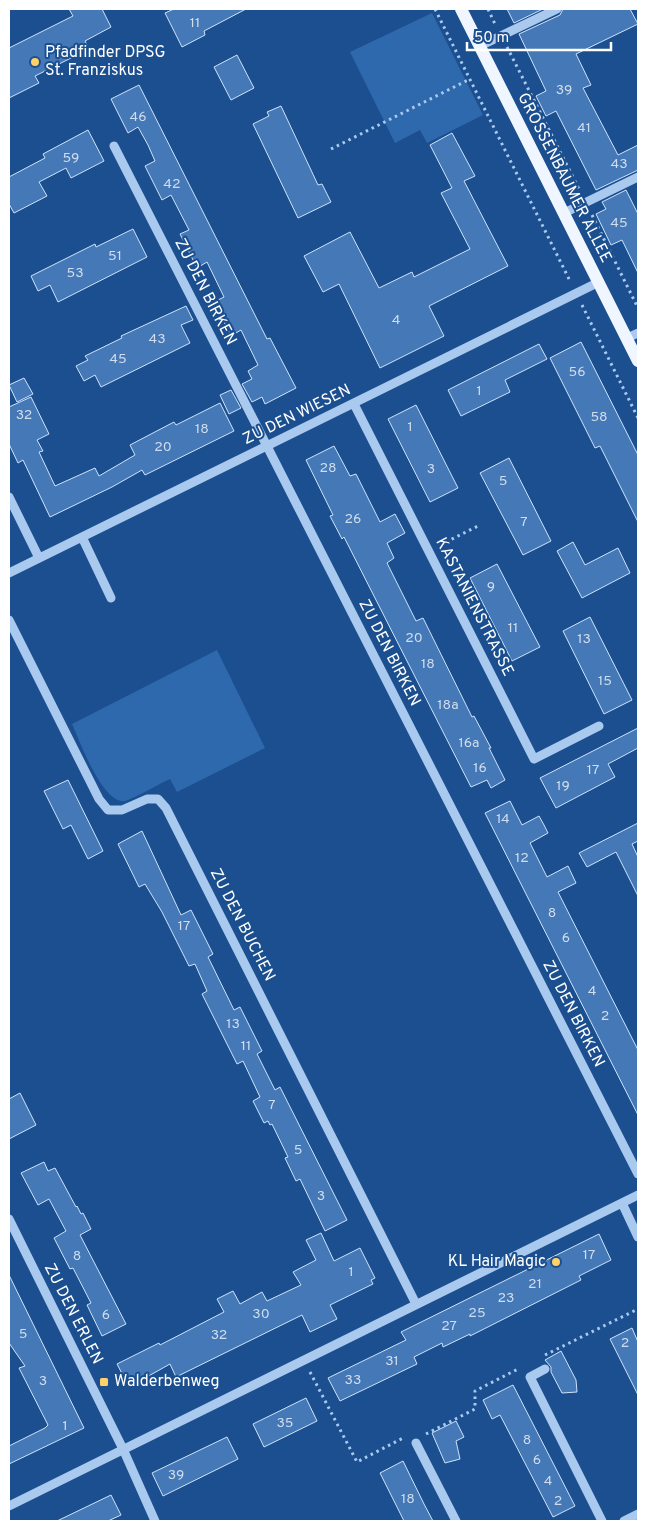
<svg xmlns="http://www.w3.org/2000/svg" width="647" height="1530" font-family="Overpass,sans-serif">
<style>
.green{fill:#2e69ad}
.building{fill:#4478b7;stroke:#cfe3fa}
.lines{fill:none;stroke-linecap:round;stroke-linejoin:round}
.path{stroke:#a9c9ee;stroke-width:3;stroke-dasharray:2.5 4;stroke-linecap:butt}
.minor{stroke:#a9c9ee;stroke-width:9}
.major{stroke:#f0f6ff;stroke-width:12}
.poi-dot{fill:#ffd166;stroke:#1b4f8f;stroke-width:2}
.labels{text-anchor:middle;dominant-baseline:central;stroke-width:4;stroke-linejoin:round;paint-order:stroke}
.number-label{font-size:14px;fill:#d0dded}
.poi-label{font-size:16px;fill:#fff;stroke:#1b4f8f;text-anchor:start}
.street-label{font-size:16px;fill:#fff;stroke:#1b4f8f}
</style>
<rect width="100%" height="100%" fill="#1b4f8f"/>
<path class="green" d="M432,13L483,115L427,143L420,130L395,143L350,52Z
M217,650L265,748L177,792L170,779C161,783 133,799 125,801C102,804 80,741 72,724Z"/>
<path class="building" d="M69,9H102L111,27L85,41L89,49L35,76L39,83L9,98V48L73,16Z
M174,9H246L204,31L205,35L182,47L165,13Z
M507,9H543L514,23Z
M563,9H630L638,24L576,54L591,85L583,88L618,155L638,145V170L596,190L556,111L546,116L536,96L546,91L519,34L560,15Z
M237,55L254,88L231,100L214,67Z
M139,85L267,339L270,338L296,388L265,404L262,397L252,402L242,384L252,379L248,371L258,365L241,330L231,336L214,302L224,297L207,262L197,268L180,234L189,230L171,195L162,200L145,166L155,161L148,145L138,127L128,133L111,99Z
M281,106L318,185L322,184L331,202L298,218L253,124L269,116L267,112Z
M88,130L104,161L71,178L66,168L39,182L47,196L14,213L9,204V177L45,158L43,154Z
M452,133L475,176L464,181L508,266L429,306L444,336L380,368L339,284L323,292L304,256L350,232L379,288L412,272L414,277L470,249L441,193L452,188L430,145Z
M626,190L638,214V273L622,240L611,245L596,214L606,209L602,202Z
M133,229L147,257L58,302L50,285L38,291L31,276L95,244L96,247Z
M186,306L193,320L181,325L190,343L101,387L95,375L84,381L76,366L88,360L85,356L122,338L121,336Z
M581,342L638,455V522L600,446L595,448L550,358Z
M539,344L547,359L505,380L510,392L461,416L448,390Z
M24,378L33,394L17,402L9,385Z
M231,390L241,408L229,414L220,395Z
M31,397L49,434L37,440L43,451L39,452L55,486L95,468L99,476L135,455L130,445L174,422L176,425L220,403L234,431L145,475L142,470L112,487L50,517L23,460L18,463L9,444V407Z
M416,405L458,488L430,502L388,419Z
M334,446L350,476L356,474L380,522L395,514L405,533L387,543L394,558L387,563L416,621L423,618L472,717L474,716L491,748H489L505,780L491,788L487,780L471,787L344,537L342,539L330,516L333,515L306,460Z
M509,458L551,541L523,555L480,473Z
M573,542L585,565L618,548L630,573L582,598L557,551Z
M497,564L540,647L512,661L470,578Z
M590,617L632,700L604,714L563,631Z
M638,728V748L608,764L615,777L556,808L540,778Z
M68,780L103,851L88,859L71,825L63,829L44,791Z
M510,801L522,825L539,816L544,825L548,833L530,843L547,877L568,866L576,883L558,892L638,1050V1115L485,813Z
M638,823V841L632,844L638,857V896L616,852L587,867L579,853Z
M142,831L181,915L191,910L213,954L208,957L234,1010L240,1007L262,1051L257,1054L275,1090L280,1087L347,1220L325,1231L300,1179L296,1181L285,1158L288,1157L272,1124L270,1125L268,1121L264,1123L253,1101L260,1097L243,1061L237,1064L202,994L207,991L195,964L189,966L162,912L145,884L139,887L118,844Z
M20,1093L36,1125L9,1139V1099Z
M44,1162L48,1171L55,1168L76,1207L77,1206L81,1214L83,1213L91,1229L80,1235L126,1324L102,1336L87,1305L91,1303L73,1268L70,1269L54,1238L66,1231L49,1199L38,1205L21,1173Z
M321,1233L334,1261L360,1248L375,1278L371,1280L373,1284L330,1305L337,1319L310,1332L302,1315L176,1377L170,1364L129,1387L117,1364L159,1343L160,1345L224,1312L217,1299L233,1291L240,1304L262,1292L267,1301L301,1285L293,1272L316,1260L306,1240Z
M599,1234L611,1260L579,1276L581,1280L470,1336V1334L443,1347L442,1343L414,1357L417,1364L340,1401L328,1378L406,1340L401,1332Z
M9,1275L84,1428L9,1464V1446L45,1428L48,1425L19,1368L25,1366L9,1343Z
M632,1328L638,1342V1395L610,1339Z
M561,1351L576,1380L577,1392L562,1393L551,1372V1367L545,1360Z
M513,1385L575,1506L553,1517L500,1415L492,1419L483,1400Z
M306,1398L317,1421L264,1447L253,1424Z
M456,1421L464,1437L456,1441L460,1459L445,1463L432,1433Z
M227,1437L238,1459L163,1496L152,1473Z
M403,1461L424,1504L433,1521H404L380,1473Z
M111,1495L121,1515L108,1521H57Z"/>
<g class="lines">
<path class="path" d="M435,9L570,281
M488,9L495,24
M507,47L580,191
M331,149L470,79
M592,215L638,308
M582,305L638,418
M440,545L478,526
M545,1355L638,1309
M310,1372L357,1462L403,1438
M426,1434L475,1409V1391L518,1369"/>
<path class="minor" d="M480,46L557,9
M114,146L638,1174
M564,213L638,177
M627,338L638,333
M354,404L534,759L599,726
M9,497L39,558
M82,537L111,598
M9,573L599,282
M9,620L99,799L108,810H122L147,799H158L166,808L416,1304
M622,1203L638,1237
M9,1219L123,1449L155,1521
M545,1369L530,1377L602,1521
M416,1443L456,1521
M9,1506L638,1195
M624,1521L638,1514"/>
<path class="major" d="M461,9L638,361"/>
</g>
<g class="poi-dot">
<circle cx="35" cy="62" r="5"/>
<circle cx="556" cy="1262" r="5"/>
<rect x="99" y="1377" width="10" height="10" rx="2.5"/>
</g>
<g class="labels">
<g class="number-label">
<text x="195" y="23">11</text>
<text x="564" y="90">39</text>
<text x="138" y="117">46</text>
<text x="584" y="128">41</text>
<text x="71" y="158">59</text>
<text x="619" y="164">43</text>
<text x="172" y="184">42</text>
<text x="619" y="223">45</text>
<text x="115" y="256">51</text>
<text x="75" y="273">53</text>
<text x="396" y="320">4</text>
<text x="157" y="339">43</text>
<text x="118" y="359">45</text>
<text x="577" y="372">56</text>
<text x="479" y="391">1</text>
<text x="24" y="415">32</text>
<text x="599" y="417">58</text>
<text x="410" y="427">1</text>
<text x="202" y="429">18</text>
<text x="163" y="447">20</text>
<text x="328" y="468">28</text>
<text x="431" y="469">3</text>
<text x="503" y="481">5</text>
<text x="353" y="519">26</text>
<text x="524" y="522">7</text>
<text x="491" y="587">9</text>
<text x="513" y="628">11</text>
<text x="414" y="638">20</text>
<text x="584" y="639">13</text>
<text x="428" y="664">18</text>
<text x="605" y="681">15</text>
<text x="448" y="705">18a</text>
<text x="469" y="743">16a</text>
<text x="480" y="768">16</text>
<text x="593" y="770">17</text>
<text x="563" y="786">19</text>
<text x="503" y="819">14</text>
<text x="522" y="858">12</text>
<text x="552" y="913">8</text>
<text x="184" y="926">17</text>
<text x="566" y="938">6</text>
<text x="592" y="991">4</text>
<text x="605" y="1016">2</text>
<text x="233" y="1024">13</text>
<text x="246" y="1046">11</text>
<text x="272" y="1105">7</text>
<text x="298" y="1150">5</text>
<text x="321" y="1196">3</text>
<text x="589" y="1255">17</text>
<text x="77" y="1256">8</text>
<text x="351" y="1272">1</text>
<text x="535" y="1284">21</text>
<text x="506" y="1298">23</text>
<text x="477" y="1313">25</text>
<text x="261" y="1314">30</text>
<text x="106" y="1315">6</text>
<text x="449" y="1326">27</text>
<text x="23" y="1334">5</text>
<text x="219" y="1335">32</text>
<text x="625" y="1343">2</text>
<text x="392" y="1361">31</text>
<text x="353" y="1380">33</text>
<text x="43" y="1381">3</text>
<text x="285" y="1423">35</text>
<text x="65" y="1426">1</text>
<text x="527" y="1440">8</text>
<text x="537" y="1460">6</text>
<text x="176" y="1475">39</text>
<text x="548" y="1481">4</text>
<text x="408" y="1499">18</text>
<text x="558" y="1501">2</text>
</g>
<g class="poi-label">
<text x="45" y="53">Pfadfinder DPSG<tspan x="45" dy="18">St. Franziskus</tspan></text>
<text x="546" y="1262" text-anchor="end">KL Hair Magic</text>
<text x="114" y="1382">Walderbenweg</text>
</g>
<g class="street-label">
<text transform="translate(564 178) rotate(63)">GROSSENBAUMER ALLEE</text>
<text transform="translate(205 292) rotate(63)">ZU DEN BIRKEN</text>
<text transform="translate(297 415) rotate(-26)">ZU DEN WIESEN</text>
<text transform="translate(474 607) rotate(63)">KASTANIENSTRASSE</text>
<text transform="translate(389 653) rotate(63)">ZU DEN BIRKEN</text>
<text transform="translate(242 925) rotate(63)">ZU DEN BUCHEN</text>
<text transform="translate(573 1014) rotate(63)">ZU DEN BIRKEN</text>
<text transform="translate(73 1314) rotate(63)">ZU DEN ERLEN</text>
</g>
</g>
<rect width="647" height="1530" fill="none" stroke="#ffffff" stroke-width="20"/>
<path d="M467 42v8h144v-8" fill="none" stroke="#ffffff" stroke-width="2.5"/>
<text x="474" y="42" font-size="15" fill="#ffffff" stroke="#1b4f8f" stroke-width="4" paint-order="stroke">50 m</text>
</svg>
